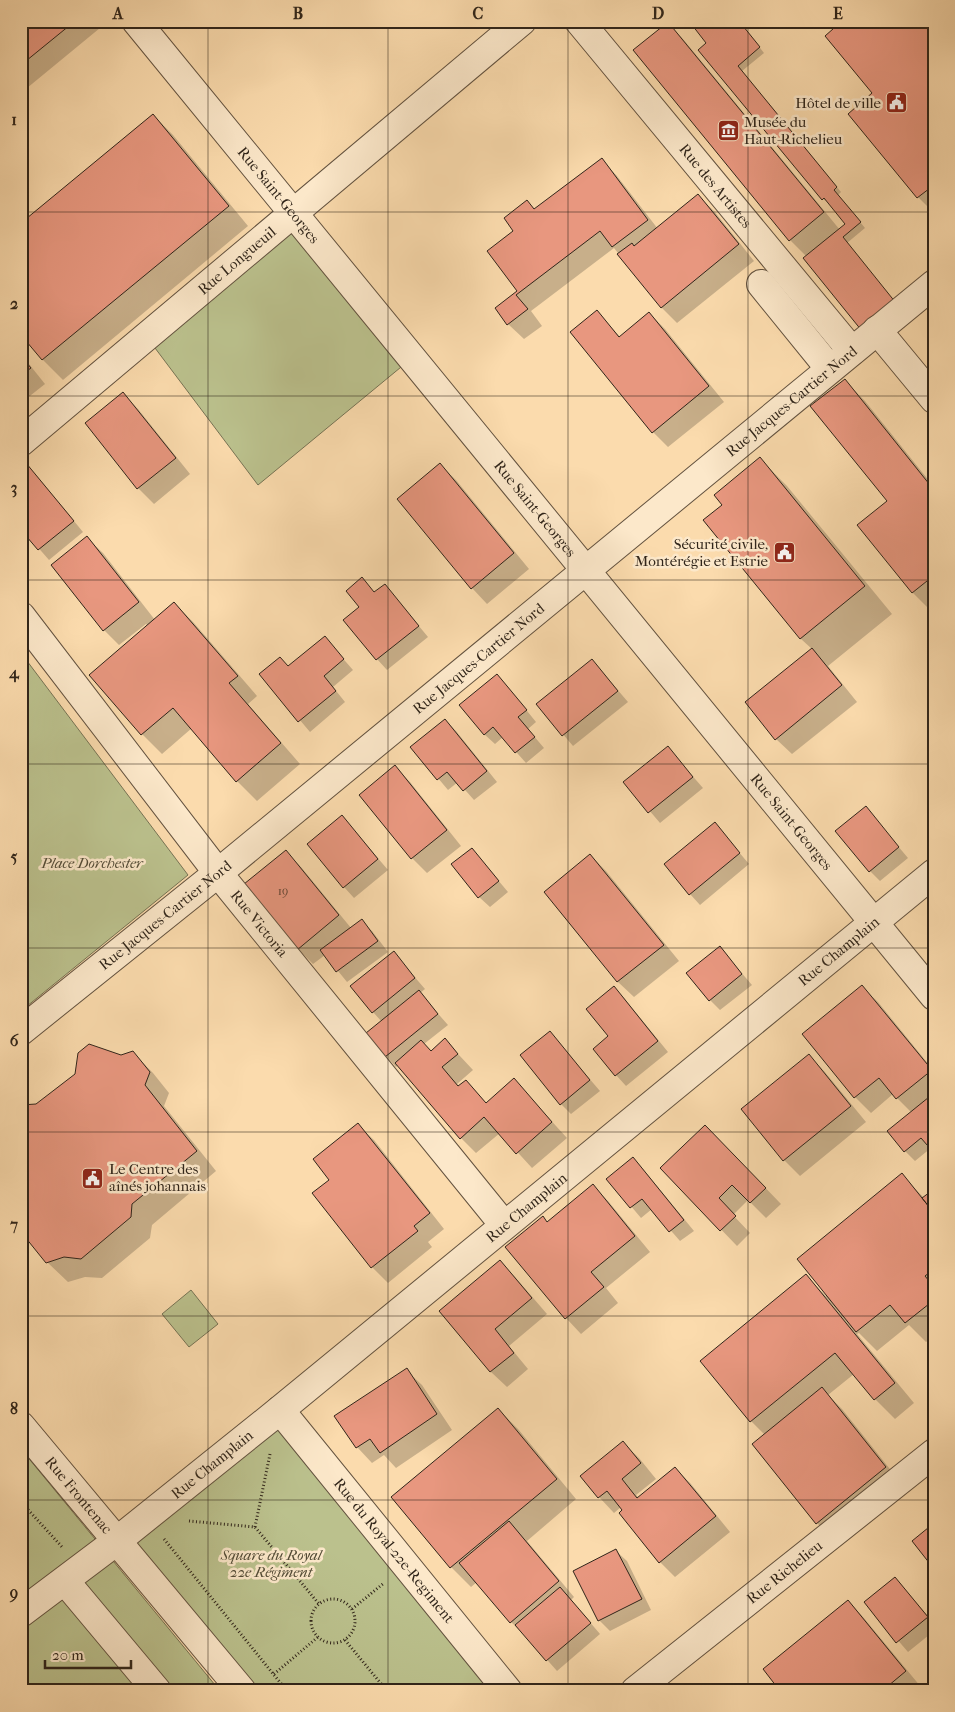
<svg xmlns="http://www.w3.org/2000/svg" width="955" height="1712" font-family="'IM FELL French Canon',serif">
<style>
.green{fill:#bbc18d;stroke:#767354}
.shadow{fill:#0003}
.building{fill:#e8977f;stroke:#30251a}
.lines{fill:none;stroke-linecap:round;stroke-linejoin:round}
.minor-casing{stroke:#63523f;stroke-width:30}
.path{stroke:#30251a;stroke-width:3;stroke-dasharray:1 2.5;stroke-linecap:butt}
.minor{stroke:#fce8ca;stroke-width:28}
.grid{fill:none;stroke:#30251a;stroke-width:1;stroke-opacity:0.55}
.labels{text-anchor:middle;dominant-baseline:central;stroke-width:5;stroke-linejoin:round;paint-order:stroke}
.number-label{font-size:12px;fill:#5e4233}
.poi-label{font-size:15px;fill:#30251a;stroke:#fce8ca;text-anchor:end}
.street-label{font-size:15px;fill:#30251a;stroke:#fce8ca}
.park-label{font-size:15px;font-style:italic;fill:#534c37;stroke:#fce8ca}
.neatline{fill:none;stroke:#30251a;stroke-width:2}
.grid-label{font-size:16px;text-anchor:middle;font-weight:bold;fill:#30251a}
</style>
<rect width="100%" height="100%" fill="#fbdbad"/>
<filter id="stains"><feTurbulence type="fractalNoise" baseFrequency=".004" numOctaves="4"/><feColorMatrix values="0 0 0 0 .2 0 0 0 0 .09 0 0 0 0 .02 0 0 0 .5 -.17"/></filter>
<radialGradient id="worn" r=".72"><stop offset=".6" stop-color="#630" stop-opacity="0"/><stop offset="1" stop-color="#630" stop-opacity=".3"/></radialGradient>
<path class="green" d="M293,213L412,358L258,485L146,336Z
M21,653L188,875L21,1011Z
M191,1290L218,1324L189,1347L162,1314Z
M280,1410L508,1691H242L118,1540Z
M21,1449L220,1691H21Z"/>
<path class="shadow" d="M21,21H94L100,28L21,93Z
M739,21L764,53L742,71L841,192L838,195L865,228L847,243L807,257L790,240L634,51L668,23L683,39L840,230L847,224L829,203L823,199L700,50Z
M844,21H931L934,24V213L918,197L849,114L874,93Z
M153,115L173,135L248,226L63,380L43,360L21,333Z
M602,160L617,176L658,229L698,196L714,211L754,261L677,323L661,307L614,248L531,311L542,326L524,339L508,324L496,309L519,291L515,231L527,202L536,210Z
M597,311L620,337L649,313L665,329L724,402L668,447L653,432Z
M21,354L45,384L21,403Z
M845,381L865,401L934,487V611L932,612L912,592L888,501Z
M123,394L138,409L190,474L154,504L138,488L86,423Z
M760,459L787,486L892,614L828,666L857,702L792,754L776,739L746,703L812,649L801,639L705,520L723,505Z
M26,464L36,475L83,532L49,560L21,528Z
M440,465L456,480L529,569L487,604L472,588Z
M87,538L103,553L155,620L174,603L194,623L257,696L248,704L300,764L257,801L237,781L192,728L162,754L142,734L91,675L148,626L146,624L119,645L104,630Z
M362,579L375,593L385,585L428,637L387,670L377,659L361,608Z
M325,638L353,670L333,687L345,702L310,732L261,674L289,668Z
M592,660L628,702L573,746L538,705Z
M507,686L536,722L528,729L544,748L526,763L503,737L495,744L484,734Z
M445,720L456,731L497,782L474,800L458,782L448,790L412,747Z
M668,748L703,788L660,823L625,782Z
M395,767L410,782L461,846L427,873L412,858Z
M866,808L908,858L880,881L870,871Z
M342,816L388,870L354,898L344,887Z
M715,824L749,864L700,905L690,894Z
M472,849L508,892L490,907L479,897Z
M286,852L301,867L351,928L361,921L372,931L388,952L347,982L325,955L313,964L298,949Z
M590,855L606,871L679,961L634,997L618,982L546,892Z
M720,948L752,985L720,1010L710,1000Z
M394,953L425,989L420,993L448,1025L424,1044L432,1052L445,1040L473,1070L457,1084L459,1087L466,1081L487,1104L514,1080L567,1138L532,1168L500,1133L476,1153L461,1138L398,1065L396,1067L386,1056L368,1033L382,1022L373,1012Z
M862,987L878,1002L934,1071V1151L931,1148L915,1161L905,1151L912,1113L893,1094L871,1113L855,1097Z
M614,988L624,998L668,1052L626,1086L616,1075Z
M550,1033L600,1091L571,1114L561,1104Z
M133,1053L153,1073L169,1093L164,1106L216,1171L152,1225L150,1238L102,1278L85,1277L68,1282L47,1262L36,1106L121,1057Z
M809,1056L824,1071L866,1122L800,1176L784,1160L743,1109Z
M358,1125L374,1140L444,1229L428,1242L432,1247L388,1283L372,1267L314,1193L331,1180Z
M721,1142L781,1204L766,1218L748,1200L733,1215L750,1233L737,1246L662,1168Z
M633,1158L643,1169L694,1231L680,1241L652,1209L641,1218L608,1179Z
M902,1175L924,1198L934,1191V1336L926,1342L909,1325L877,1351L859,1333L857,1334L914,1403L895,1419L875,1399L854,1374L828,1395L842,1409L905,1488L837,1543L817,1523L765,1435L751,1421L806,1276L826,1296L827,1295Z
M593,1186L608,1201L650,1252L606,1288L618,1303L581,1334L566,1318L548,1223Z
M500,1262L515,1277L547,1314L509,1346L528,1369L507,1387L491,1372L441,1312Z
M406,1370L422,1385L452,1430L396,1468L384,1455L372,1463L357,1447Z
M498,1409L518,1429L576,1499L527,1541L574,1597L571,1600L600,1634L557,1671L527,1637L511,1622L477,1582L471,1587L451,1567L393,1497Z
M623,1443L639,1458L656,1479L636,1495L639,1498L675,1468L691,1484L730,1532L675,1577L660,1562L621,1507L614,1513L599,1497Z
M616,1551L627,1561L651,1610L610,1631L599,1620Z
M895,1578L934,1623V1631L908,1652L865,1602Z
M848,1601L863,1617L921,1687L916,1691H782Z"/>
<path class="building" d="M21,21H75L21,65Z
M689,21H739L760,47L738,66L837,187L834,190L861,222L843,237L896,303L862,331L803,258L845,224L824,198L822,200L698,50L706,43Z
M842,21H929L934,27V185L917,198L848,114L872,93L825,36Z
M668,22L824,212L789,241L633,50Z
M153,114L229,206L42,360L21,335V223Z
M602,158L648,220L612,247L600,231L516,295L528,309L507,325L495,308L517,291L487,251L513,231L504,218L527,200L534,209Z
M698,194L739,244L661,308L617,254L632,243L634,246Z
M934,303V316L928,308Z
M597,310L619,337L649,312L709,386L652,433L570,332Z
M21,356L31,368L21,375Z
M845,379L934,490V589L927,581L912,593L857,525L887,501L810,406Z
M123,392L176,458L137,489L85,423Z
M760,457L865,586L800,639L703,520L722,505L714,495Z
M26,463L74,521L38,550L21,530V467Z
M440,463L514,553L471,589L397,499Z
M87,536L139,602L103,631L51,565Z
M362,577L374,592L385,584L419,626L376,660L343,620L359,607L346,591Z
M174,602L238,676L229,683L281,743L236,782L173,708L141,735L89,675Z
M934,623V635L928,628Z
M325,636L344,659L324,676L336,691L298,722L259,674L280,657L288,666Z
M812,648L842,685L775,740L745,702Z
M592,659L618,691L562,736L536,704Z
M497,674L527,710L518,717L535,737L515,753L493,727L484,735L459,705Z
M445,719L487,771L463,791L447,772L437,780L410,747Z
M668,746L693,777L648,813L623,782Z
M395,765L447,830L411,859L359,795Z
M866,806L899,847L869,872L835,831Z
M342,815L378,859L343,888L307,844Z
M715,822L740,853L689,895L664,864Z
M472,848L499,881L478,898L451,864Z
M286,850L339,915L297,950L244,884Z
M590,854L664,945L617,982L544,892Z
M362,919L378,941L336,972L320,950Z
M720,946L742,974L709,1001L686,973Z
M394,951L415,978L372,1013L350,986Z
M862,985L932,1070L896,1099L879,1078L854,1098L802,1034Z
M614,986L658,1041L615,1076L593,1049L608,1036L586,1009Z
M419,990L438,1014L385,1057L366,1033Z
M550,1031L590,1080L560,1105L520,1055Z
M445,1038L458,1054L442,1067L458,1086L466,1080L486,1103L514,1078L552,1122L516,1154L484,1117L460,1139L395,1063L421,1040L431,1051Z
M89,1044L121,1055L133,1051L150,1072L145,1085L197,1151L132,1204L131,1217L81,1259L64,1257L46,1263L21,1232V1105L36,1104L75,1074L78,1053Z
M809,1054L851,1106L783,1161L741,1109Z
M934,1093V1153L921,1138L904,1152L887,1131Z
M358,1123L430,1213L414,1226L418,1231L371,1268L312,1193L329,1180L313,1159Z
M705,1125L766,1188L750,1203L732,1185L719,1198L736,1216L720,1231L660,1168Z
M633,1157L684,1220L669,1232L642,1199L630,1208L606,1179Z
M902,1173L934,1213V1269L925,1276L934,1287V1300L905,1323L890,1305L856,1332L797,1259Z
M593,1184L635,1236L591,1272L604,1287L565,1319L505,1247L543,1216L547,1222Z
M934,1189V1213L922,1198Z
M500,1260L532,1298L495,1329L514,1353L490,1372L439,1311Z
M806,1274L895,1383L874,1400L835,1353L750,1422L700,1361Z
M407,1368L437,1414L380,1453L370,1439L356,1448L334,1416Z
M822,1387L886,1467L816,1524L752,1444Z
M498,1408L557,1479L450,1568L391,1497Z
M623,1441L641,1463L622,1479L637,1498L675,1467L716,1516L659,1563L619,1513L622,1510L607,1491L598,1498L580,1476Z
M509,1521L559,1581L510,1623L459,1563Z
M934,1523V1569L912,1541Z
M616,1549L642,1599L598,1621L573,1571Z
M895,1577L928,1617L896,1643L864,1602Z
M560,1587L591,1623L546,1661L515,1625Z
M848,1600L906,1671L882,1691H780L763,1669Z"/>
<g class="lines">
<defs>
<g id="minor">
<path id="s1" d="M136,21L934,996"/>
<path id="s2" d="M579,21L852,351"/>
<path d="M761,284L830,369"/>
<path d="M877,330L934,399"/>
<path id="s3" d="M21,442L522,21"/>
<path id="s4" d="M21,616L218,873L504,1225"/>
<path id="s5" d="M21,1031L218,873L934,284"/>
<path id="s6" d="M280,1410L508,1691"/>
<path id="s7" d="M21,1426L242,1691"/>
<path d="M65,1581L157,1691"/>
<path id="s8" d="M21,1613L118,1540L280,1410L934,873"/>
<path id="s9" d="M635,1691L934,1453"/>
</g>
</defs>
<use href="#minor" class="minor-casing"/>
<path class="path" d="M21,1502L63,1548
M189,1521L255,1527L319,1604
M255,1527L270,1454
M164,1539L287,1691
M311 1621a22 22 0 1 1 44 0a22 22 0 1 1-44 0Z
M352,1609L384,1583
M345,1640L387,1691
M274,1674L318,1637"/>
<use href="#minor" class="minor"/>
</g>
<path class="grid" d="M208,21V1691M388,21V1691M568,21V1691M748,21V1691M21,212H934M21,396H934M21,580H934M21,764H934M21,948H934M21,1132H934M21,1316H934M21,1500H934"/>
<defs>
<symbol id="civic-square" viewBox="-11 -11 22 22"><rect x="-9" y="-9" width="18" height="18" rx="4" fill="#8f2418" stroke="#fce8ca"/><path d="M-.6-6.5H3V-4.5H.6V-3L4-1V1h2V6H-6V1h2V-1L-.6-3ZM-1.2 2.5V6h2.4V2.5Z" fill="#fff"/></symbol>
<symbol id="museum-square" viewBox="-11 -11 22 22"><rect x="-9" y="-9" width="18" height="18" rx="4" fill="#8f2418" stroke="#fce8ca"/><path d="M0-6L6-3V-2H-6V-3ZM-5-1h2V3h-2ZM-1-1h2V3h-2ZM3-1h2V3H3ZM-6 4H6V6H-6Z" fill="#fff"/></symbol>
</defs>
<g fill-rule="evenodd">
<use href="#civic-square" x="884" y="90" width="25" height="25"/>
<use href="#museum-square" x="716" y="118" width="25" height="25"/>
<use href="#civic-square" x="772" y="540" width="25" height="25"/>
<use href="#civic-square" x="80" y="1166" width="25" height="25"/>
</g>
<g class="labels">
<g class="number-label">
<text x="283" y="891">19</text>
</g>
<g class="poi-label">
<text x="881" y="103">Hôtel de ville</text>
<text x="744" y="122" text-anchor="start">Musée du<tspan x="744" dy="17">Haut-Richelieu</tspan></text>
<text x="768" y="544">Sécurité civile,<tspan x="768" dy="17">Montérégie et Estrie</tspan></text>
<text x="109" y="1169" text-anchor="start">Le Centre des<tspan x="109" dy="17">aînés johannais</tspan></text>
</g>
<g class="street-label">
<text stroke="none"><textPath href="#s2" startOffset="214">Rue des Artistes</textPath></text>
<text stroke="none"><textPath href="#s1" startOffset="225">Rue Saint-Georges</textPath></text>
<text stroke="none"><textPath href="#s3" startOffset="282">Rue Longueuil</textPath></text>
<text stroke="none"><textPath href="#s5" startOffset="995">Rue Jacques-Cartier Nord</textPath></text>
<text stroke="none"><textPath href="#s1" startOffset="630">Rue Saint-Georges</textPath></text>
<text stroke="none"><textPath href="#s5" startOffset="590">Rue Jacques-Cartier Nord</textPath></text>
<text stroke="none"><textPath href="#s1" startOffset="1035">Rue Saint-Georges</textPath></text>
<text stroke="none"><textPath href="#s5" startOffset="185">Rue Jacques-Cartier Nord</textPath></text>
<text stroke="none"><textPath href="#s4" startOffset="389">Rue Victoria</textPath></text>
<text stroke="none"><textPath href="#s8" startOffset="1052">Rue Champlain</textPath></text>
<text stroke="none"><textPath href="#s8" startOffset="648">Rue Champlain</textPath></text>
<text stroke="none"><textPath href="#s8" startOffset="242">Rue Champlain</textPath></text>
<text stroke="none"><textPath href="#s7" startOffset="90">Rue Frontenac</textPath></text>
<text stroke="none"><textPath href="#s6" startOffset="181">Rue du Royal-22e-Regiment</textPath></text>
<text stroke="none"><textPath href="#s9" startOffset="191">Rue Richelieu</textPath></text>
</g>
<g class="park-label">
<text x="92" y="863">Place Dorchester</text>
<text x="271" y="1555">Square du Royal<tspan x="271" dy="17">22e Régiment</tspan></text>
</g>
</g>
<rect width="955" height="1712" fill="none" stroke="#fbdbad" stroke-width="55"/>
<path d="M45 1660v8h86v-8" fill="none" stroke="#30251a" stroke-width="2.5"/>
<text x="52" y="1660" font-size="15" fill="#30251a" stroke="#fce8ca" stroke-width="4" paint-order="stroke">20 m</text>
<rect x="28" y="28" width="900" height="1656" class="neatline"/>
<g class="grid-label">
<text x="118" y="19">A</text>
<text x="298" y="19">B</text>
<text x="478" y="19">C</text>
<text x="658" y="19">D</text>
<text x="838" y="19">E</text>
<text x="14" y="125">1</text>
<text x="14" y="309">2</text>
<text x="14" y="493">3</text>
<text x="14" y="678">4</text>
<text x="14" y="862">5</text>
<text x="14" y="1046">6</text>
<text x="14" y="1230">7</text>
<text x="14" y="1414">8</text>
<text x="14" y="1598">9</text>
</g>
<rect width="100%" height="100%" filter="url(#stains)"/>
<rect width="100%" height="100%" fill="url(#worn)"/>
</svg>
